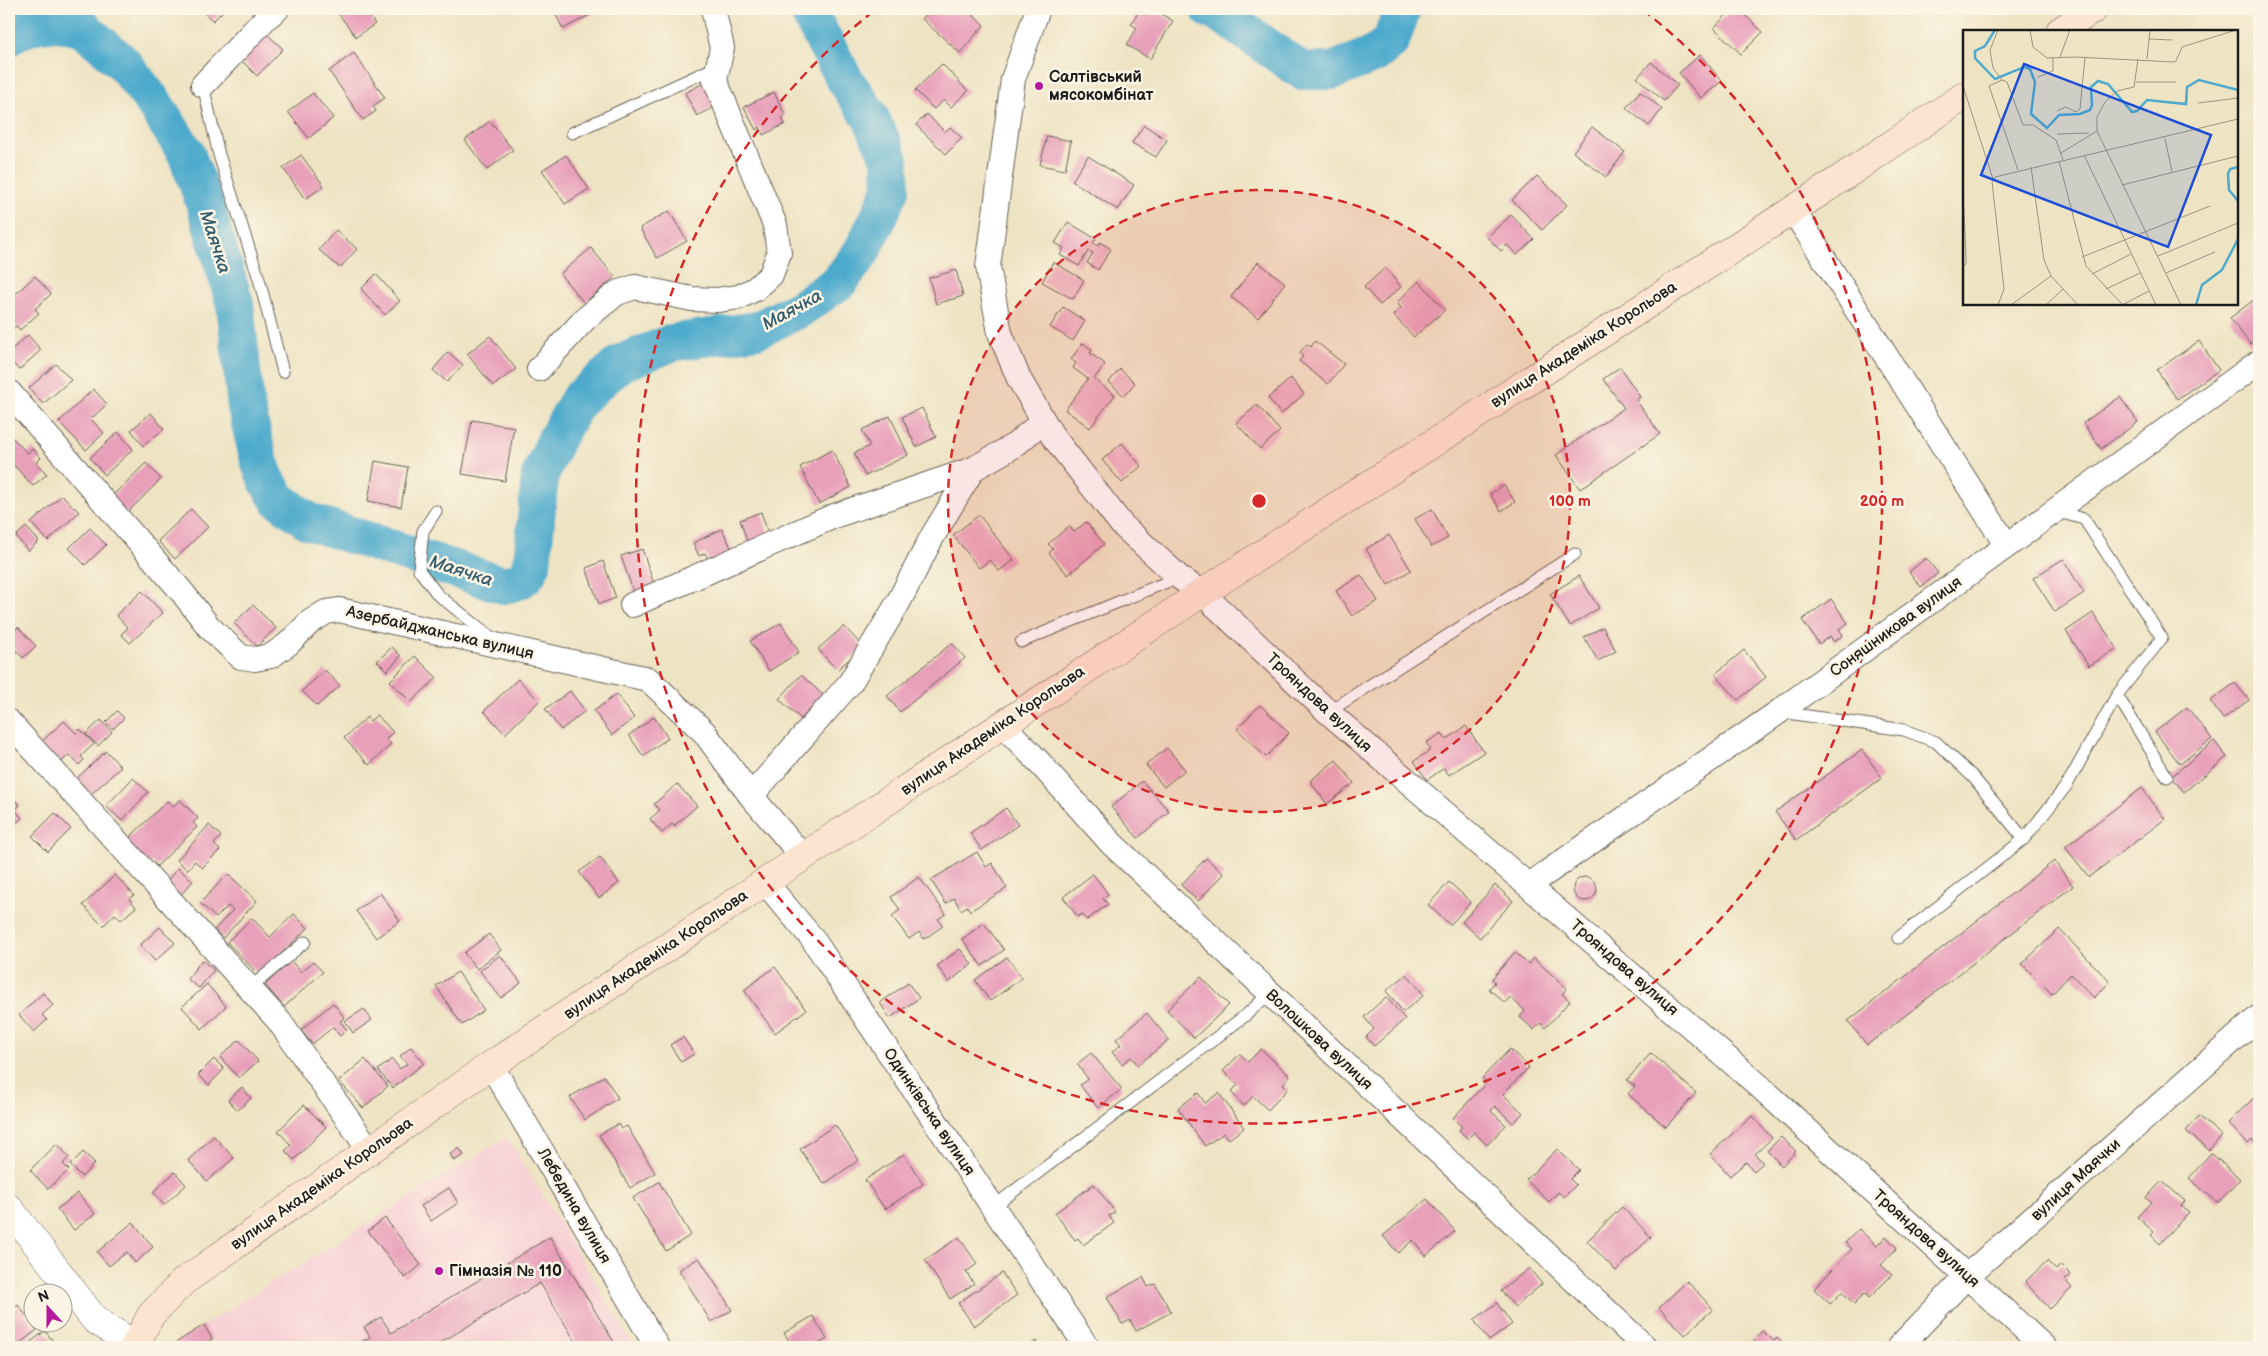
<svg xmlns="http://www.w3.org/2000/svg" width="2268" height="1356" font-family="'Balsamiq Sans',sans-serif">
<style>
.built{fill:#f7cfd4}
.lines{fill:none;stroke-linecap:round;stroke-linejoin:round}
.river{stroke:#4eaacc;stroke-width:38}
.building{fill:#e8a0ba}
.service-casing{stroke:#666256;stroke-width:13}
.minor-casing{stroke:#666256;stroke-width:26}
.tertiary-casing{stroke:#666256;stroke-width:29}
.secondary-casing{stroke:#666256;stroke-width:29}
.service{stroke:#fff;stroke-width:11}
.minor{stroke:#fff;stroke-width:24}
.tertiary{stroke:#fff;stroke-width:28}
.secondary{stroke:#fde4d1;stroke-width:28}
.ring{fill:none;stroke:#d62828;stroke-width:2.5;stroke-dasharray:9 6}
.poi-dot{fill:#b5179e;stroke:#fcf5e5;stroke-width:2}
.labels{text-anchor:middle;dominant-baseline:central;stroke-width:5;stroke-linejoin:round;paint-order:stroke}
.poi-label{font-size:16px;font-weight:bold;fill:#1c1c1c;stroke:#fcf5e5;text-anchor:start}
.street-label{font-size:16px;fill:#1c1c1c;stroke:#fcf5e5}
.water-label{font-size:18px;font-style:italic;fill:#325c6b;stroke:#fcf5e5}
.inset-river{fill:none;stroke:#4eaacc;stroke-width:2.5}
.inset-road{fill:none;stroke:#9a9380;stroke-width:1}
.view{fill:#1d4ed8;fill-opacity:0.15;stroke:#1d4ed8;stroke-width:2.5}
.inset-edge{fill:none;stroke:#1c1c1c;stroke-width:2.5}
.centre{fill:#d62828;stroke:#fcf5e5;stroke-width:2.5}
.ring-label{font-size:15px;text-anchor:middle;font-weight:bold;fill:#d62828;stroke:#fcf5e5;stroke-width:5;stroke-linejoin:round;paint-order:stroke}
</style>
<rect width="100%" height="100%" fill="#fcf5e5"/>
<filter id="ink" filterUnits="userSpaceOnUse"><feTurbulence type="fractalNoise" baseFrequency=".02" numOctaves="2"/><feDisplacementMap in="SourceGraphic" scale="10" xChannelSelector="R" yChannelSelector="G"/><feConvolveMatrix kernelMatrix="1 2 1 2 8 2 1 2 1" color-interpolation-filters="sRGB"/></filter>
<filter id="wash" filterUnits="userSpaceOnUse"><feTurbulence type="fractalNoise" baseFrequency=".0096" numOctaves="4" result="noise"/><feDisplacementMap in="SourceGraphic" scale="20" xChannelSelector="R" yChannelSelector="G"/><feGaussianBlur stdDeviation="1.12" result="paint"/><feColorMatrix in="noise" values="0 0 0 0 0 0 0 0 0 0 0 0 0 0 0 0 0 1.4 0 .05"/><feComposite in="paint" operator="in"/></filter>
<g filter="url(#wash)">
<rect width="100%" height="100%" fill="#eee3c3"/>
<path class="built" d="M507,1137L634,1347H218L204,1325Z"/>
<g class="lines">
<path class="river" d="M1209,9L1226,18L1302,71H1332L1375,54L1391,41L1402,9
M9,37L15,32L38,24L61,23L84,29L124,64L154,103L186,153L205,204L235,304L246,407L259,461L267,481L278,499L308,521L503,585C518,582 527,580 532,564L540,475L557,437L579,399L621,363L671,343L757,330L800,309L839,282L861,253L878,219L891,189L890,160L870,116L845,80L807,9"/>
</g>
<g id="blocks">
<path class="building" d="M200,9H225L213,21Z
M335,9H364L375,24L356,37Z
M553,9H589L592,14L563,29Z
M931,9H966L984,25L960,53L922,19Z
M1148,9H1153L1173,21L1150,59L1127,45L1137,28L1131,24L1139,11L1145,15Z
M1732,9H1739L1763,32L1741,54L1714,28Z
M264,31L283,49L257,76L238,57Z
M354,53L385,98L373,106L376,111L363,120L329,71Z
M1700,55L1722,81L1701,98L1679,73Z
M1651,62L1678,85L1664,101L1637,78Z
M942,64L968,91L951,107L944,100L934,109L915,90Z
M705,82L717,106L697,116L685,93Z
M1640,91L1662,109L1649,126L1626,108Z
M774,92L785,115L782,117L785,124L763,135L760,127L756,130L744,107Z
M313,93L333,118L309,138L288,112Z
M927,114L945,132L950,127L962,138L946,154L916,125Z
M490,121L513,150L487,170L465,140Z
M1144,125L1167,140L1156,157L1132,143Z
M1592,127L1625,152L1606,177L1573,152Z
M1047,136L1071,141L1065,170L1040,165Z
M301,155L324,186L305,199L283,168Z
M566,155L589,189L565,204L542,170Z
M1088,156L1134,185L1118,210L1072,181Z
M1537,176L1567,205L1542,230L1512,200Z
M669,211L687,241L657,258L640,228Z
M1511,215L1534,239L1517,255L1507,245L1501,251L1487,237Z
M1068,222L1096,239L1093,243L1098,246L1100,242L1111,249L1098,270L1087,263L1093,253L1088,251L1079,266L1060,255L1064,248L1055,243Z
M336,230L357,249L340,268L319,250Z
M591,248L615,277L584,303L560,274Z
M1053,262L1084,280L1073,299L1042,282Z
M1258,262L1285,283L1258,318L1231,297Z
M1385,268L1401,287L1380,305L1364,287Z
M956,270L963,296L936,304L929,278Z
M376,274L400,301L385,315L361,289Z
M35,276L51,294L35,309L39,313L20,330L16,326L9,333V300Z
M1419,281L1445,310L1414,337L1393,315L1401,308L1397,302Z
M2259,296V337L2250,344L2230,318Z
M1063,307L1085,321L1073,341L1050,327Z
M28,335L41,350L19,370L9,359V352Z
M490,336L516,369L493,386L467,354Z
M1315,341L1344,364L1328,384L1299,361L1303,356L1299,353L1307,344L1311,347Z
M2199,341L2219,370L2177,399L2157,370Z
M1083,343L1092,350L1090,353L1105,364L1094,379L1115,395L1090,428L1065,410L1088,379L1073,368L1076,363L1071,359Z
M448,352L463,365L447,382L433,370Z
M56,364L71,380L43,404L29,388Z
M1620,367L1640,397L1636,400L1660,434L1580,489L1556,455L1624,408L1603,379Z
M1120,369L1135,383L1124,396L1109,382Z
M1291,378L1304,394L1281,414L1268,398Z
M93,389L107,404L91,419L104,433L86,450L59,422Z
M2120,397L2138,422L2101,449L2083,423Z
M1257,405L1280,431L1260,449L1236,423Z
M922,408L936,437L916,447L902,417Z
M151,413L164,429L143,446L131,430Z
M890,416L908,455L865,476L854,453L870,446L862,430Z
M472,420L514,427L505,481L462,474Z
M118,432L133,449L105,475L90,458Z
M13,438L27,453L33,449L41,458L36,463L47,474L33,486L9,460V442Z
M1122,443L1141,466L1122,483L1102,460Z
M832,450L851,487L819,504L800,467Z
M375,461L408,467L401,507L368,501Z
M146,463L161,479L127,513L111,497Z
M1504,485L1515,502L1501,511L1490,494Z
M62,495L79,512L48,541L31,523Z
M191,509L208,527L175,559L158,541Z
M1432,509L1448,538L1431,547L1415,519Z
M761,512L770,539L749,547L740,520Z
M979,515L1014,560L999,571L990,560L979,568L953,535Z
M1086,522L1104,544L1068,575L1049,553L1053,549L1048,544L1069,526L1074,532Z
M26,527L39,541L28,551L16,536Z
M90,528L106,545L85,565L69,548Z
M722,529L734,554L711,566L705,553L699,556L693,543Z
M1389,535L1411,570L1388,585L1366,549Z
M642,549L655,587L634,594L621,556Z
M1926,558L1938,573L1921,587L1909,572Z
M2063,559L2084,593L2055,612L2033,578Z
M603,561L616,598L599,604L586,568Z
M1361,575L1378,601L1352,616L1336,591Z
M1579,576L1599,608L1570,626L1550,594Z
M142,591L163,613L130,643L121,634L128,628L116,615Z
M1831,599L1848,623L1839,629L1843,635L1834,642L1830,636L1819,644L1802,620Z
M253,605L276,628L257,646L234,623Z
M2093,613L2117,648L2089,666L2066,631Z
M781,623L799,652L769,671L750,641Z
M844,626L863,647L837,670L818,649Z
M18,627L36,646L23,658L9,643V636Z
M1603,627L1616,651L1598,661L1584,637Z
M952,643L965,658L900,712L887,696Z
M392,647L401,656L387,671L377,661Z
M1744,650L1766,677L1738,700L1715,674Z
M415,656L437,678L411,702L390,681Z
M325,670L340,686L317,706L302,691Z
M801,675L823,695L801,719L779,699Z
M518,679L539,701L505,734L484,711Z
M2235,683L2249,700L2223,719L2210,701Z
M570,691L585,711L561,730L545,709Z
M617,694L634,718L612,735L594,711Z
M1260,705L1289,733L1266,757L1237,729Z
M2187,707L2212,739L2180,764L2155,732Z
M117,711L124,718L113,729L106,722Z
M377,715L393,732L386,739L391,744L369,765L344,738L367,717L370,721Z
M654,717L668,738L643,756L629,735Z
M101,720L112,732L98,746L86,734Z
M64,721L76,733L80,729L94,744L81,756L84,760L79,765L69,755L58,765L39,744Z
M1466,726L1484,752L1449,775L1444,768L1427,780L1414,761L1431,750L1426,743L1442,733L1446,740Z
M2214,741L2227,757L2184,792L2171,777Z
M1167,748L1185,770L1164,787L1146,765Z
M1862,750L1882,778L1796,840L1775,812Z
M106,751L121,767L88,797L74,781Z
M1336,760L1354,783L1327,804L1310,781Z
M133,778L148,792L122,821L106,806Z
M1142,781L1169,811L1138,838L1111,807Z
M677,784L697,806L674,826L672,824L662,833L650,819L660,810L654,804Z
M2142,788L2165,819L2089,877L2065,847Z
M9,794L20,805L15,810L22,818L9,830Z
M180,800L198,818L193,823L197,827L157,866L152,862L147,866L124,843L167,801L173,806Z
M1006,808L1018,825L982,850L970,833Z
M55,813L71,829L48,852L32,836Z
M209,825L221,836L214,844L220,850L202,868L195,861L187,870L177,860Z
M977,852L986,867L992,863L1007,888L970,911L967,906L961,910L954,898L946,904L931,880Z
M600,857L619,883L599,898L579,872Z
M1206,858L1224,874L1198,901L1181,885Z
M2054,861L2073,886L1867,1045L1848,1021Z
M178,868L193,881L179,897L164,884Z
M228,874L257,901L223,938L214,930L233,910L228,906L216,918L200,903Z
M1093,874L1108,894L1103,899L1108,904L1087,920L1082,914L1078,917L1063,897Z
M115,875L134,895L129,899L136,907L121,920L115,914L103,926L83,905Z
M1573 889a12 12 0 1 1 24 0a12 12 0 1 1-24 0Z
M919,877L946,914L938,919L943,926L924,939L919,932L909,939L892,916L900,910L891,897Z
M1449,882L1471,902L1450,925L1428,905Z
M1495,885L1513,901L1480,938L1462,922Z
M380,893L400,921L376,938L356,911Z
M294,914L308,928L259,975L227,942L252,918L270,937Z
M984,923L1004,950L982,966L962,939Z
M160,927L175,943L155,961L140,945Z
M2059,929L2110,982L2094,998L2071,974L2052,994L2022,964Z
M489,934L501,950L477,969L464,953Z
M960,949L972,964L949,982L937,966Z
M1515,952L1528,964L1533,958L1567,988L1562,994L1570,1001L1545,1028L1540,1023L1534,1030L1520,1017L1525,1011L1510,997L1505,1003L1489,989L1495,982L1492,979Z
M500,955L521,983L501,998L480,971Z
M1007,957L1022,978L990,1001L975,980Z
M202,960L214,970L199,988L187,979Z
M291,961L301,972L313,962L323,972L284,1007L265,985Z
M775,967L806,1010L775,1033L744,990Z
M458,972L484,1010L462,1025L436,986Z
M1407,974L1424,995L1403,1012L1386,991Z
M1201,977L1229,1005L1194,1038L1167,1010Z
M908,983L919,998L890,1018L880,1003Z
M207,984L226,1006L202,1029L182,1007Z
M43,993L53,1005L42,1015L47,1020L34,1032L19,1015Z
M1386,997L1405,1019L1374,1046L1366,1037L1374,1029L1364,1017Z
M333,1003L345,1018L340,1021L347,1030L340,1036L333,1027L312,1044L301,1030Z
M364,1009L372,1020L353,1033L345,1021Z
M1147,1013L1169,1040L1138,1065L1131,1057L1122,1064L1112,1052L1121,1045L1116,1039Z
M683,1037L694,1054L681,1062L670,1045Z
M239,1040L258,1061L239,1078L220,1057Z
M411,1047L424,1063L393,1088L378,1070L392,1059L400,1069L407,1064L400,1056Z
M1261,1049L1290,1076L1283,1084L1288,1089L1268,1110L1253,1096L1244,1106L1231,1092L1238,1085L1223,1071L1240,1054L1248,1062Z
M1510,1049L1529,1067L1503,1094L1523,1113L1513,1123L1495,1106L1491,1111L1506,1125L1487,1145L1474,1132L1468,1139L1459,1130L1462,1127L1453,1118L1487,1082L1482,1078Z
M1091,1053L1122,1089L1098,1108L1080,1085L1088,1079L1077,1064Z
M1651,1053L1696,1093L1666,1127L1628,1094L1635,1086L1627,1080Z
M214,1059L224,1069L209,1085L198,1075Z
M365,1059L388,1086L363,1108L339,1081Z
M604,1076L618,1098L585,1120L570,1097Z
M242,1087L251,1098L238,1110L228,1100Z
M1198,1093L1205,1103L1219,1093L1244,1128L1229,1139L1224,1133L1205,1146L1178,1108Z
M2257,1095L2259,1098V1147L2252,1140L2248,1144L2228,1123Z
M304,1105L326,1127L294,1160L285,1151L291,1145L278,1131Z
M1752,1116L1772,1138L1755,1154L1763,1163L1754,1171L1746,1162L1730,1176L1710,1154Z
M2199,1116L2222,1136L2209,1150L2186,1131Z
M618,1124L621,1129L627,1126L655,1173L630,1188L599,1135Z
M835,1125L859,1160L824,1184L800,1149Z
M214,1136L234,1158L207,1181L188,1160Z
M1781,1137L1796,1151L1782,1166L1767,1151Z
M57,1144L69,1157L63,1164L69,1170L48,1189L30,1170Z
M459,1148L464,1155L454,1161L450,1154Z
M1557,1149L1579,1170L1570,1179L1576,1185L1564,1197L1558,1192L1549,1202L1526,1180Z
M83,1152L95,1163L82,1177L70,1165Z
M2211,1153L2240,1179L2218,1203L2189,1178Z
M904,1154L923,1184L885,1209L865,1180Z
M175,1172L186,1185L164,1205L153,1192Z
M2162,1181L2185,1201L2181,1206L2189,1212L2160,1244L2151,1235L2154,1232L2137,1217L2151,1202L2146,1198Z
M659,1182L691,1235L666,1251L633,1198Z
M1094,1184L1115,1212L1109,1216L1114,1223L1083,1245L1078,1238L1075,1240L1055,1213Z
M449,1188L458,1203L431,1221L421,1206Z
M78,1193L95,1214L74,1230L57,1209Z
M1427,1199L1455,1231L1426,1256L1413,1240L1398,1253L1383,1236Z
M1622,1207L1651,1237L1616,1271L1587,1241Z
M385,1218L421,1265L405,1278L368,1231Z
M133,1222L153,1247L135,1263L127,1252L109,1266L97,1252Z
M1859,1229L1877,1246L1886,1236L1897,1248L1881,1265L1892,1275L1869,1298L1865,1293L1854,1304L1842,1292L1830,1304L1814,1289L1852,1249L1845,1243Z
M550,1237L617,1347H579L540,1283L433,1347H353L370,1337L364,1327L381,1317L391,1333Z
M959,1237L977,1264L966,1272L974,1284L950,1299L925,1260Z
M699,1258L732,1310L711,1322L679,1270Z
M2047,1261L2056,1270L2061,1265L2071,1275L2065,1280L2072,1288L2050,1309L2025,1282Z
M1529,1268L1542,1284L1515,1307L1501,1291Z
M1002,1273L1017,1295L974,1326L958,1303Z
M1143,1277L1148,1287L1155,1284L1171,1312L1136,1331L1130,1320L1122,1324L1107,1297Z
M1687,1281L1713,1309L1685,1335L1659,1308Z
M1497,1303L1512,1324L1489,1341L1474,1320Z
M18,1305L37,1330L15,1347H9V1312Z
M813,1316L827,1339L813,1347H793L784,1333Z
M204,1325L212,1339L206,1343L208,1347H169Z
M45,1331L53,1341L44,1347H24Z
M1762,1331L1774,1341L1777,1338L1787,1347H1748Z
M1037,1341L1040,1347H1026Z
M1958,1341L1964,1347H1951Z"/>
</g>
</g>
<g filter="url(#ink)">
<use href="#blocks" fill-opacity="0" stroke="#666256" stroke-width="1"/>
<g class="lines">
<defs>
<path id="service" d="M203,85L219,155L259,279L283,372
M572,133L718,66
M436,511L423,531L419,570L438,595L495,640
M2055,511L2084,519L2162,638L2117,695L2167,777
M1021,642L1179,577
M1328,712L1575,554
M1781,712L1904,730L1936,742L1973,777L2024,839L1898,938
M2024,839L2067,785L2117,695
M250,988L305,942
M993,1207L1246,1015L1270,993"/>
<path id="minor" d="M1038,9L1013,79L988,267L1000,333L1019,379L1052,435L1122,525L1179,577L1202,593L1328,712L1757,1084L2044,1347
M203,85L266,18L277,9
M1793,210L2007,546
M539,369L585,319L617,293L635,287L692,299L717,300L739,297L755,289L771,275L779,253L775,225L715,80L722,48L713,9
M9,392L182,592L209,627L241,657L255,659L271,656L288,644L310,622L326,612L339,610L648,679L704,732L751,796L803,857
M632,605L834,516L973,469
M9,722L279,1021L370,1151
M1002,724L1037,760L1111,843L1645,1347
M751,796L850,683L898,603L932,537L973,469L1015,445L1043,421
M765,882L812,938L1087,1347
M1529,885L1780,711L2259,362
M491,1065L657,1347
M1899,1347L1967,1276L2259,1017"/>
<path id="tertiary" d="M9,1208L95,1320L135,1345"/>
<path id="secondary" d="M2060,31L2094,9
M134,1347L151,1315L183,1282L491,1065L765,882L1202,593L1822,191L1964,96"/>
</defs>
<use href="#service" class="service-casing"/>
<use href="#minor" class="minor-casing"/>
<use href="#tertiary" class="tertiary-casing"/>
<use href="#secondary" class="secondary-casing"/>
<use href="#service" class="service"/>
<use href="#minor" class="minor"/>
<use href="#tertiary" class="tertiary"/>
<use href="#secondary" class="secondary"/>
</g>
</g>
<circle cx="1259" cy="501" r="311" fill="#d62828" fill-opacity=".12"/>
<g class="ring">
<circle cx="1259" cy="501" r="311"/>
<path d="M1643 10A623 623 0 1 1 875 10"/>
</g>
<g class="poi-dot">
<circle cx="1039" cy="86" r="5"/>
<circle cx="439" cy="1271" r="5"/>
</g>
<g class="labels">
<g class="poi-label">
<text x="1049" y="77">Салтівський<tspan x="1049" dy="18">мясокомбінат</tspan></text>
<text x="449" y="1271">Гімназія № 110</text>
</g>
<g class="street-label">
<text transform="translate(1584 345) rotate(-33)">вулиця Академіка Корольова</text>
<text transform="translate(1896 627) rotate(-36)">Соняшникова вулиця</text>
<text transform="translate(440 633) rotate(13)">Азербайджанська вулиця</text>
<text transform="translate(1319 703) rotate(43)">Трояндова вулиця</text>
<text transform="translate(993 731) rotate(-34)">вулиця Академіка Корольова</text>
<text transform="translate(656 955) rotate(-34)">вулиця Академіка Корольова</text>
<text transform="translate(1624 968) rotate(41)">Трояндова вулиця</text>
<text transform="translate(1319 1040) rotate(43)">Волошкова вулиця</text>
<text transform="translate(929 1112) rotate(56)">Одинківська вулиця</text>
<text transform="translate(2076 1180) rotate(-42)">вулиця Маячки</text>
<text transform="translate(322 1184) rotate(-35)">вулиця Академіка Корольова</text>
<text transform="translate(574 1206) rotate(60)">Лебедина вулиця</text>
<text transform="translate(1926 1239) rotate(42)">Трояндова вулиця</text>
</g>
<g class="water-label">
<text transform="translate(215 242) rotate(72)">Маячка</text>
<text transform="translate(792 310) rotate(-29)">Маячка</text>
<text transform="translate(461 571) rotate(18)">Маячка</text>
</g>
</g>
<g transform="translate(1963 30)">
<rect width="275" height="275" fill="#eee3c3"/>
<path class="inset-river" d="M32,0L22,16L12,21V28L32,49L61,37L67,39L72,52L68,84L84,98L96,85L117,84L127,80L129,75L128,57L135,51L145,54L169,82L174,81L184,70L223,74L224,57L236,50L275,60M275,137L267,139L265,144L266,160L275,171M233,275L239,255L259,240L275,209"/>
<path class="inset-road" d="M35,0L27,20L30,38L39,50M67,0L70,17L84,28L112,27L210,32L213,31L219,17L273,0M186,9L209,10M97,27L107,0M175,29L171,57L154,61L142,72L134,87V101L218,275M184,29L187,0M75,47L90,41V28M173,52H213M0,56L30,149M235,73L275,68M94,81L103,77L113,82L117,79L122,27M94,104L126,103M202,108L209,142M98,123L134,101M121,125L193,275M96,131L123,236L160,275M68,137L81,230L88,246L115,275M55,140L26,56L39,50L44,52L60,95H70L93,110L100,130M159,155L275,126M0,162L3,226V234L0,236M195,226L275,193M119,227L247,176M203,243L252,222M129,244L168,224M143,259L177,243M35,275L41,259L29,152L32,147L275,89M48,275L88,246M83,275L100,259M159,275L186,261"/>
<path class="view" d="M61,34L248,105L205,217L18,145Z"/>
<rect width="275" height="275" class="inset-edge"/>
</g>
<circle cx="1259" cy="501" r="8" class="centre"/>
<g class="ring-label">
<text x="1570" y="506">100 m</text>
<text x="1882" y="506">200 m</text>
</g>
<rect width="2268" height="1356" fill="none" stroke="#fcf5e5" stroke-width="30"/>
<g transform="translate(48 1308) rotate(339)"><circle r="24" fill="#fcf5e5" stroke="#a29e95"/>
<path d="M0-4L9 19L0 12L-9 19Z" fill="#b5179e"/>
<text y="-8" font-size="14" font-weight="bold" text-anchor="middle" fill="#1c1c1c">N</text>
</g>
</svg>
